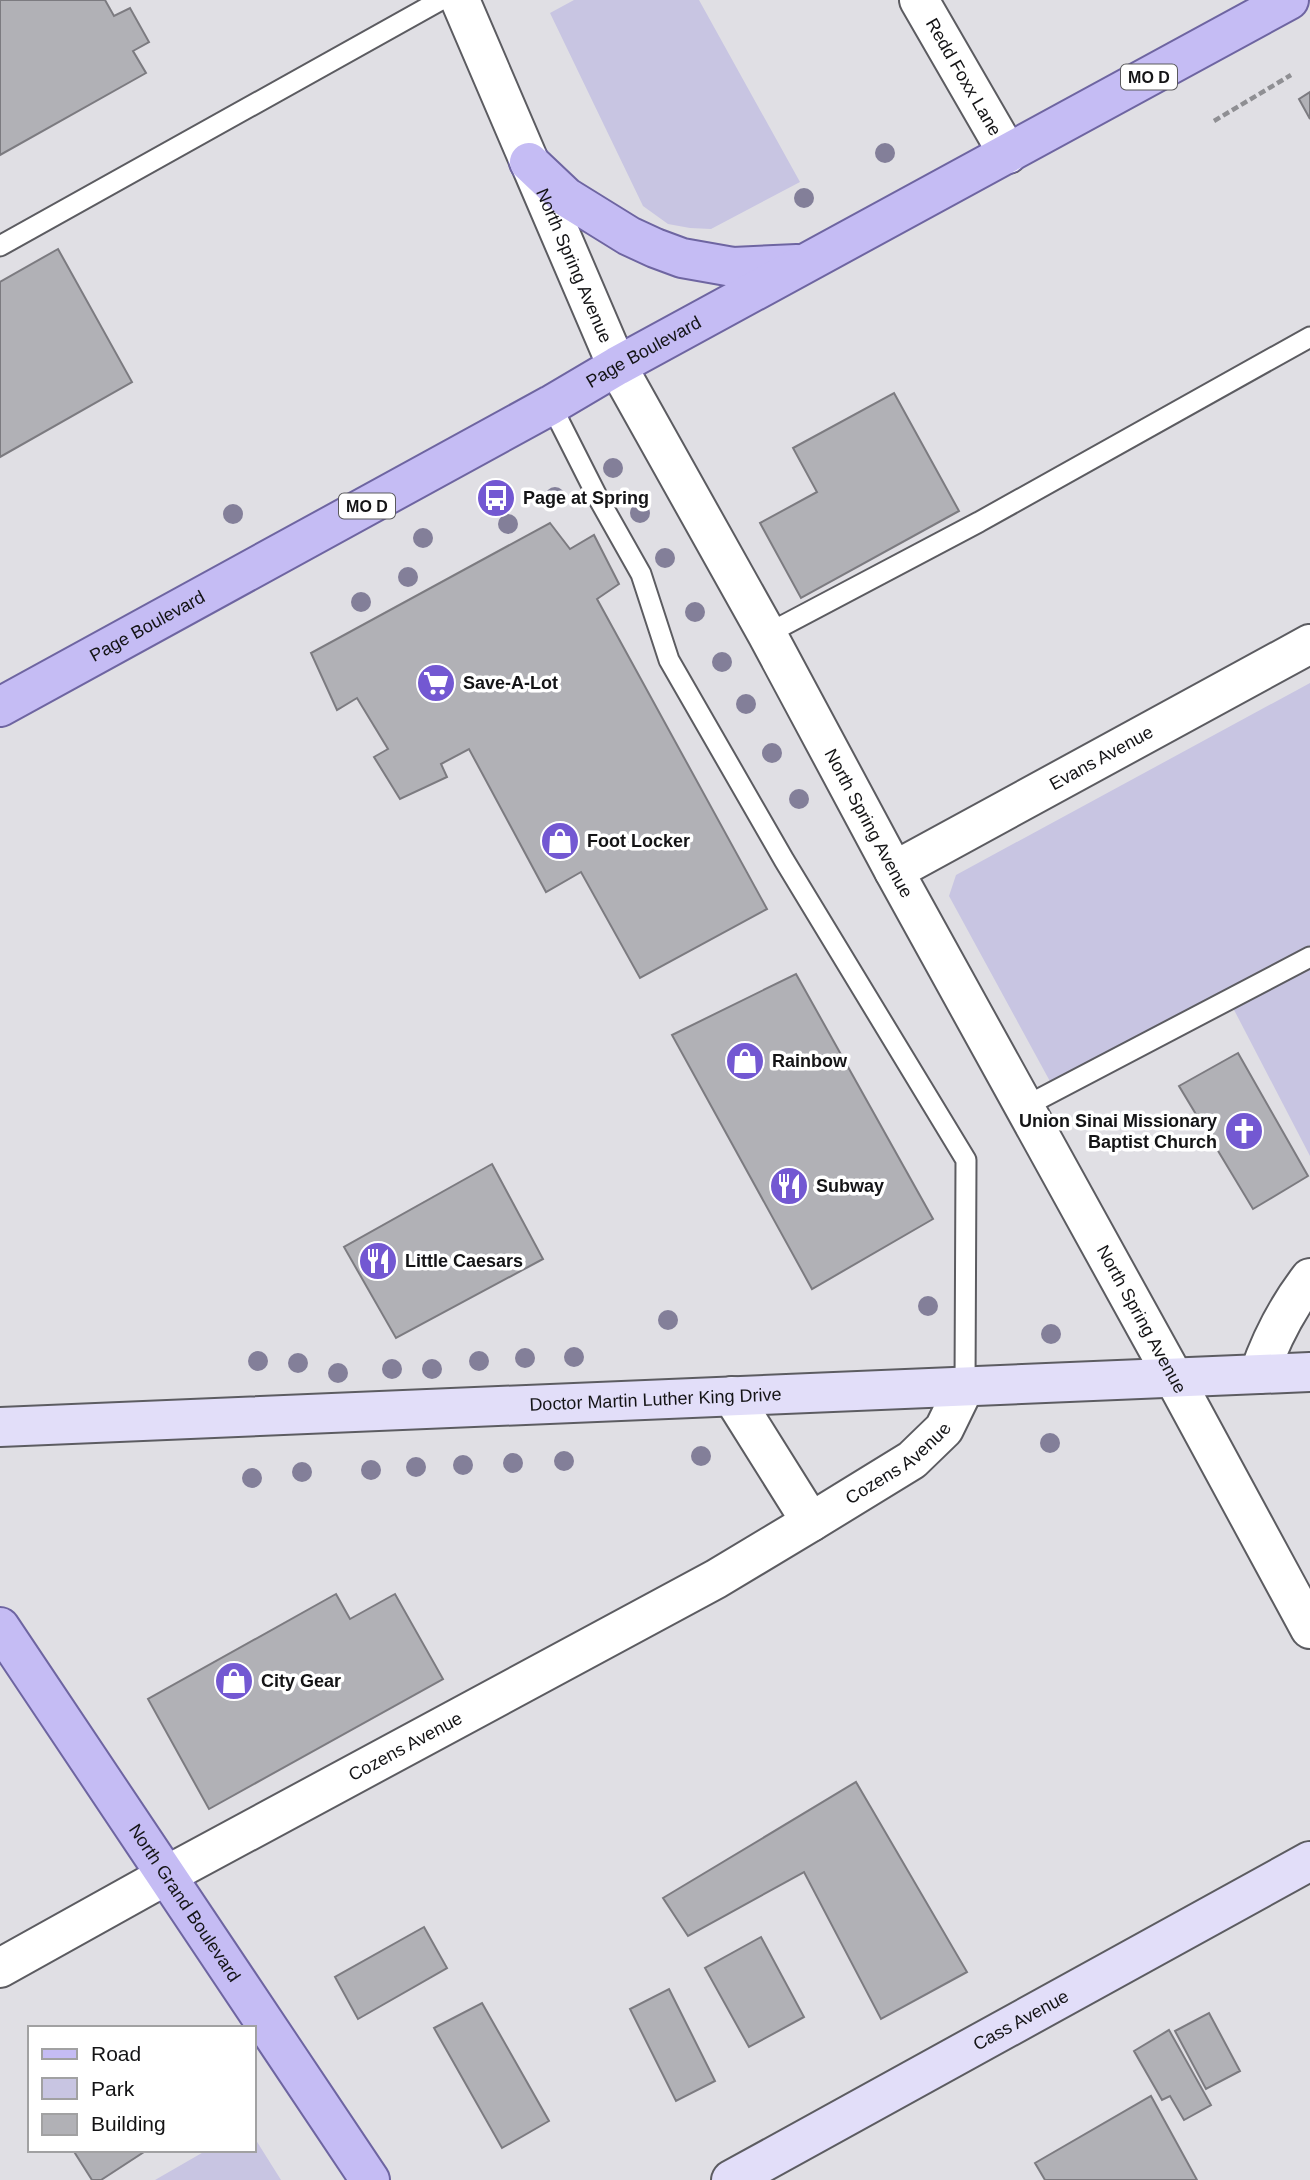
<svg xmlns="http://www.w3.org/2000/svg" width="1310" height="2180" font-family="Arial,sans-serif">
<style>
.green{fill:#c8c5e2}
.building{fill:#b1b1b6;stroke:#7c7b80;stroke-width:2}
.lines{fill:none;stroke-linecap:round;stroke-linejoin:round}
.service-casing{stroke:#5c5c61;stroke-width:23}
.minor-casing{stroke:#5c5c61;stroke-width:42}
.tertiary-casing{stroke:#5c5c61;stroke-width:42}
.secondary-casing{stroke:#5c5c61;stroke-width:42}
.primary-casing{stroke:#6e65a1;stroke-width:42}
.path{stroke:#8f8f93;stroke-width:4.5;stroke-dasharray:7 3.5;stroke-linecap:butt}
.service{stroke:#fff;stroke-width:19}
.minor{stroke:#fff;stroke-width:38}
.tertiary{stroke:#fff;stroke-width:38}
.secondary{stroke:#e2def9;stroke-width:38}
.primary{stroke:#c5bcf4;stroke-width:38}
.tree{fill:#837f99}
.labels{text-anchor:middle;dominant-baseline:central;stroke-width:7;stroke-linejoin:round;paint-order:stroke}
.shield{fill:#fff;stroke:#5a5a5c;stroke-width:2}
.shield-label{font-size:16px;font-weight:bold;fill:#141416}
.street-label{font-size:18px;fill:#141416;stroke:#fff}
.poi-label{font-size:18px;font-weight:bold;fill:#141416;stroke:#fff;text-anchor:start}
</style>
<rect width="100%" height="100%" fill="#e0dfe4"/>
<path class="green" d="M574,0H699L800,182L711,229L690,228L668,224L643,206L550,13Z
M1310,683V950L1052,1085L949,896L956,875Z
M1310,965V1156L1232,1006Z
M254,2137L281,2180H155L207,2150H254Z"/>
<path class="building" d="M0,0H105L114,16L130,8L149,42L133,51L146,73L0,155Z
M1310,92V119L1299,99Z
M58,249L132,382L0,457V282Z
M894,393L959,511L801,598L760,523L817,492L793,448Z
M550,523L570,549L594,535L619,584L597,599L767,909L640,978L581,872L546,892L469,749L441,764L447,777L400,799L374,757L388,749L357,698L337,710L311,653Z
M796,974L933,1219L812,1289L672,1035Z
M1238,1053L1308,1176L1253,1209L1179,1086Z
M492,1164L543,1259L396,1338L344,1247Z
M336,1594L350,1619L395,1594L443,1679L209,1809L148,1699Z
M856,1782L967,1972L881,2019L804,1872L688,1936L663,1898Z
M424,1927L447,1968L358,2019L335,1977Z
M761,1937L804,2017L749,2047L705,1968Z
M669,1989L715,2081L676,2101L630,2009Z
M482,2003L549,2121L502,2148L434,2028Z
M1209,2013L1240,2071L1206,2089L1175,2031Z
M1169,2030L1211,2105L1184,2120L1170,2096L1162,2100L1134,2051Z
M1151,2096L1197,2180H1045L1035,2163Z
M73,2150H147L101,2180H92Z"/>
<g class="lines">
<defs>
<path id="service" d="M0,246L441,0
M551,405L597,496L641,574L669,660L784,860L966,1160L965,1386
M767,634L979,522L1310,337
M1024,1107L1310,957"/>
<g id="minor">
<path id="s1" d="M919,0L1008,154"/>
<path id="s2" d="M617,366L767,634L894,871L1174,1378L1310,1629"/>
<path id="s3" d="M894,871L1310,644"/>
<path d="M1259,1374C1271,1339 1287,1308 1310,1278"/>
<path d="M732,1396L811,1522"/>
<path id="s4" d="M0,1968L167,1875L716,1579L811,1522L912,1460L944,1429L965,1386"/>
</g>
<g id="tertiary">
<path id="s5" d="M460,0L617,366"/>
</g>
<g id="secondary">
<path id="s6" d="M0,1427L1310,1372"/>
<path id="s7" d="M731,2180L1310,1861"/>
</g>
<g id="primary">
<path d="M529,162L566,197L629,236L655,248L682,258L733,267L797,264"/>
<path id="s8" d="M0,707L551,405L617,366L1289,0"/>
<path id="s9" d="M0,1627L370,2180"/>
</g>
</defs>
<use href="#service" class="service-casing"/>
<use href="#minor" class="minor-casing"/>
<use href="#tertiary" class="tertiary-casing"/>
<use href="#secondary" class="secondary-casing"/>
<use href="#primary" class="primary-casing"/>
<path class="path" d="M1214,121L1291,75"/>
<use href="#service" class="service"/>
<use href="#minor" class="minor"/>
<use href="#tertiary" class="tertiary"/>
<use href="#secondary" class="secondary"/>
<use href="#primary" class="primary"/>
</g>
<g class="tree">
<circle cx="885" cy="153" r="10"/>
<circle cx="804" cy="198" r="10"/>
<circle cx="613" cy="468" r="10"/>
<circle cx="555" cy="497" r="10"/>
<circle cx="640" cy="513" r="10"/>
<circle cx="233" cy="514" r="10"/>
<circle cx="508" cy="524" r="10"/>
<circle cx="423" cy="538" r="10"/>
<circle cx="665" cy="558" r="10"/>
<circle cx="408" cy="577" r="10"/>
<circle cx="361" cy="602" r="10"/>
<circle cx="695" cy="612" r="10"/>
<circle cx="722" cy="662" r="10"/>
<circle cx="746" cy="704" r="10"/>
<circle cx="772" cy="753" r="10"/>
<circle cx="799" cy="799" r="10"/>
<circle cx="928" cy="1306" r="10"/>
<circle cx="668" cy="1320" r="10"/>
<circle cx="1051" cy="1334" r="10"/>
<circle cx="574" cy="1357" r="10"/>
<circle cx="525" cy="1358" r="10"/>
<circle cx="258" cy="1361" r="10"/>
<circle cx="479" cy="1361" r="10"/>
<circle cx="298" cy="1363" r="10"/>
<circle cx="392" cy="1369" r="10"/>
<circle cx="432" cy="1369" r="10"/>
<circle cx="338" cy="1373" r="10"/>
<circle cx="1050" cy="1443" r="10"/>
<circle cx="701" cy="1456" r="10"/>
<circle cx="564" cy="1461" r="10"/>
<circle cx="513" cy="1463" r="10"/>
<circle cx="463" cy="1465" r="10"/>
<circle cx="416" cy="1467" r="10"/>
<circle cx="371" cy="1470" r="10"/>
<circle cx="302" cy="1472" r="10"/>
<circle cx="252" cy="1478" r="10"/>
</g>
<defs>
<symbol id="bus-disc" viewBox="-11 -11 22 22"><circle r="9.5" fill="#7358d2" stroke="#fff"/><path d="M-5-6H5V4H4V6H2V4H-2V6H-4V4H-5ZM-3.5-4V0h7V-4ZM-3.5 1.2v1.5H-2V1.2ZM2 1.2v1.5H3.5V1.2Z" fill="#fff"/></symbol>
<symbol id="supermarket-disc" viewBox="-11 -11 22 22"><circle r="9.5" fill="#7358d2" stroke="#fff"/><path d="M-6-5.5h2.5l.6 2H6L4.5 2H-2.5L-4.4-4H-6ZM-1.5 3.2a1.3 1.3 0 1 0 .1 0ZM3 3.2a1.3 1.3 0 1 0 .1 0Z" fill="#fff"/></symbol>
<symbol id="shop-disc" viewBox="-11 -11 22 22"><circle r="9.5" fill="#7358d2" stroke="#fff"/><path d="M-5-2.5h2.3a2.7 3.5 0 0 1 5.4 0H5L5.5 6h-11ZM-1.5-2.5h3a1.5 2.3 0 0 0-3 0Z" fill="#fff"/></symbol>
<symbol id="church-disc" viewBox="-11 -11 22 22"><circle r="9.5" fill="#7358d2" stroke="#fff"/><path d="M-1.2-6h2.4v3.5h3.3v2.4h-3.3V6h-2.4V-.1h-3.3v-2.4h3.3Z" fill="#fff"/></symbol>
<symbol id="restaurant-disc" viewBox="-11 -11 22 22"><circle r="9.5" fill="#7358d2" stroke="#fff"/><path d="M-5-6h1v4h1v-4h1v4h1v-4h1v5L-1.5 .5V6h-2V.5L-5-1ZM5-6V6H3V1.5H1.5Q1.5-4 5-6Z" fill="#fff"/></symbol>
</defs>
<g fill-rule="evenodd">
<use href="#bus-disc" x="474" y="476" width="44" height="44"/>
<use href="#supermarket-disc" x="414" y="661" width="44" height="44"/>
<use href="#shop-disc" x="538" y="819" width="44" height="44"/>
<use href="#shop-disc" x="723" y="1039" width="44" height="44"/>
<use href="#church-disc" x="1222" y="1109" width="44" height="44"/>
<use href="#restaurant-disc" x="767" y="1164" width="44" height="44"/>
<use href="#restaurant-disc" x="356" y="1239" width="44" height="44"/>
<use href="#shop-disc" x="212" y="1659" width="44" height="44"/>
</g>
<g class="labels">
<g class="shield">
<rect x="1121" y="64.5" width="56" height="25" rx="5"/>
<rect x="339" y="493.5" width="56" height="25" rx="5"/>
</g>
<g class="shield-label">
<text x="1149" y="77">MO D</text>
<text x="367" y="506">MO D</text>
</g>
<g class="street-label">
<text stroke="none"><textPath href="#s1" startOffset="89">Redd Foxx Lane</textPath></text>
<text stroke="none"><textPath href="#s5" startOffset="289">North Spring Avenue</textPath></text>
<text stroke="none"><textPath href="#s8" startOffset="735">Page Boulevard</textPath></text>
<text stroke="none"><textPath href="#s8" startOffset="168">Page Boulevard</textPath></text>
<text stroke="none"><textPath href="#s3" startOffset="236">Evans Avenue</textPath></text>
<text stroke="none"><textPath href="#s2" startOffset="522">North Spring Avenue</textPath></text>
<text stroke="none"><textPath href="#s2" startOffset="1088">North Spring Avenue</textPath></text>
<text stroke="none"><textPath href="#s6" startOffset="656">Doctor Martin Luther King Drive</textPath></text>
<text stroke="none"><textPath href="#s4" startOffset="1031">Cozens Avenue</textPath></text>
<text stroke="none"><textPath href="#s4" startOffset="462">Cozens Avenue</textPath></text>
<text stroke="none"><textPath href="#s9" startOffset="332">North Grand Boulevard</textPath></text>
<text stroke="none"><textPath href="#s7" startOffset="331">Cass Avenue</textPath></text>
</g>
<g class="poi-label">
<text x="523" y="498">Page at Spring</text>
<text x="463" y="683">Save-A-Lot</text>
<text x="587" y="841">Foot Locker</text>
<text x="772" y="1061">Rainbow</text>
<text x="1217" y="1121" text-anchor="end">Union Sinai Missionary<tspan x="1217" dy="21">Baptist Church</tspan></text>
<text x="816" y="1186">Subway</text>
<text x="405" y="1261">Little Caesars</text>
<text x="261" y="1681">City Gear</text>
</g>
</g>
<rect x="28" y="2026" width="228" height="126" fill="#ffffff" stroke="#a1a1a2" stroke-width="2"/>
<rect x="42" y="2049" width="35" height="10" fill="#c5bcf4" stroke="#a1a1a2" stroke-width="2"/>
<text x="91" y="2061" font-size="21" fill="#141416">Road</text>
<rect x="42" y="2078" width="35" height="21" fill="#c8c5e2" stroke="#a1a1a2" stroke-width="2"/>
<text x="91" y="2096" font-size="21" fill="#141416">Park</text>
<rect x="42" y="2114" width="35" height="21" fill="#b1b1b6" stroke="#a1a1a2" stroke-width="2"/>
<text x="91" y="2131" font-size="21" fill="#141416">Building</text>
</svg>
